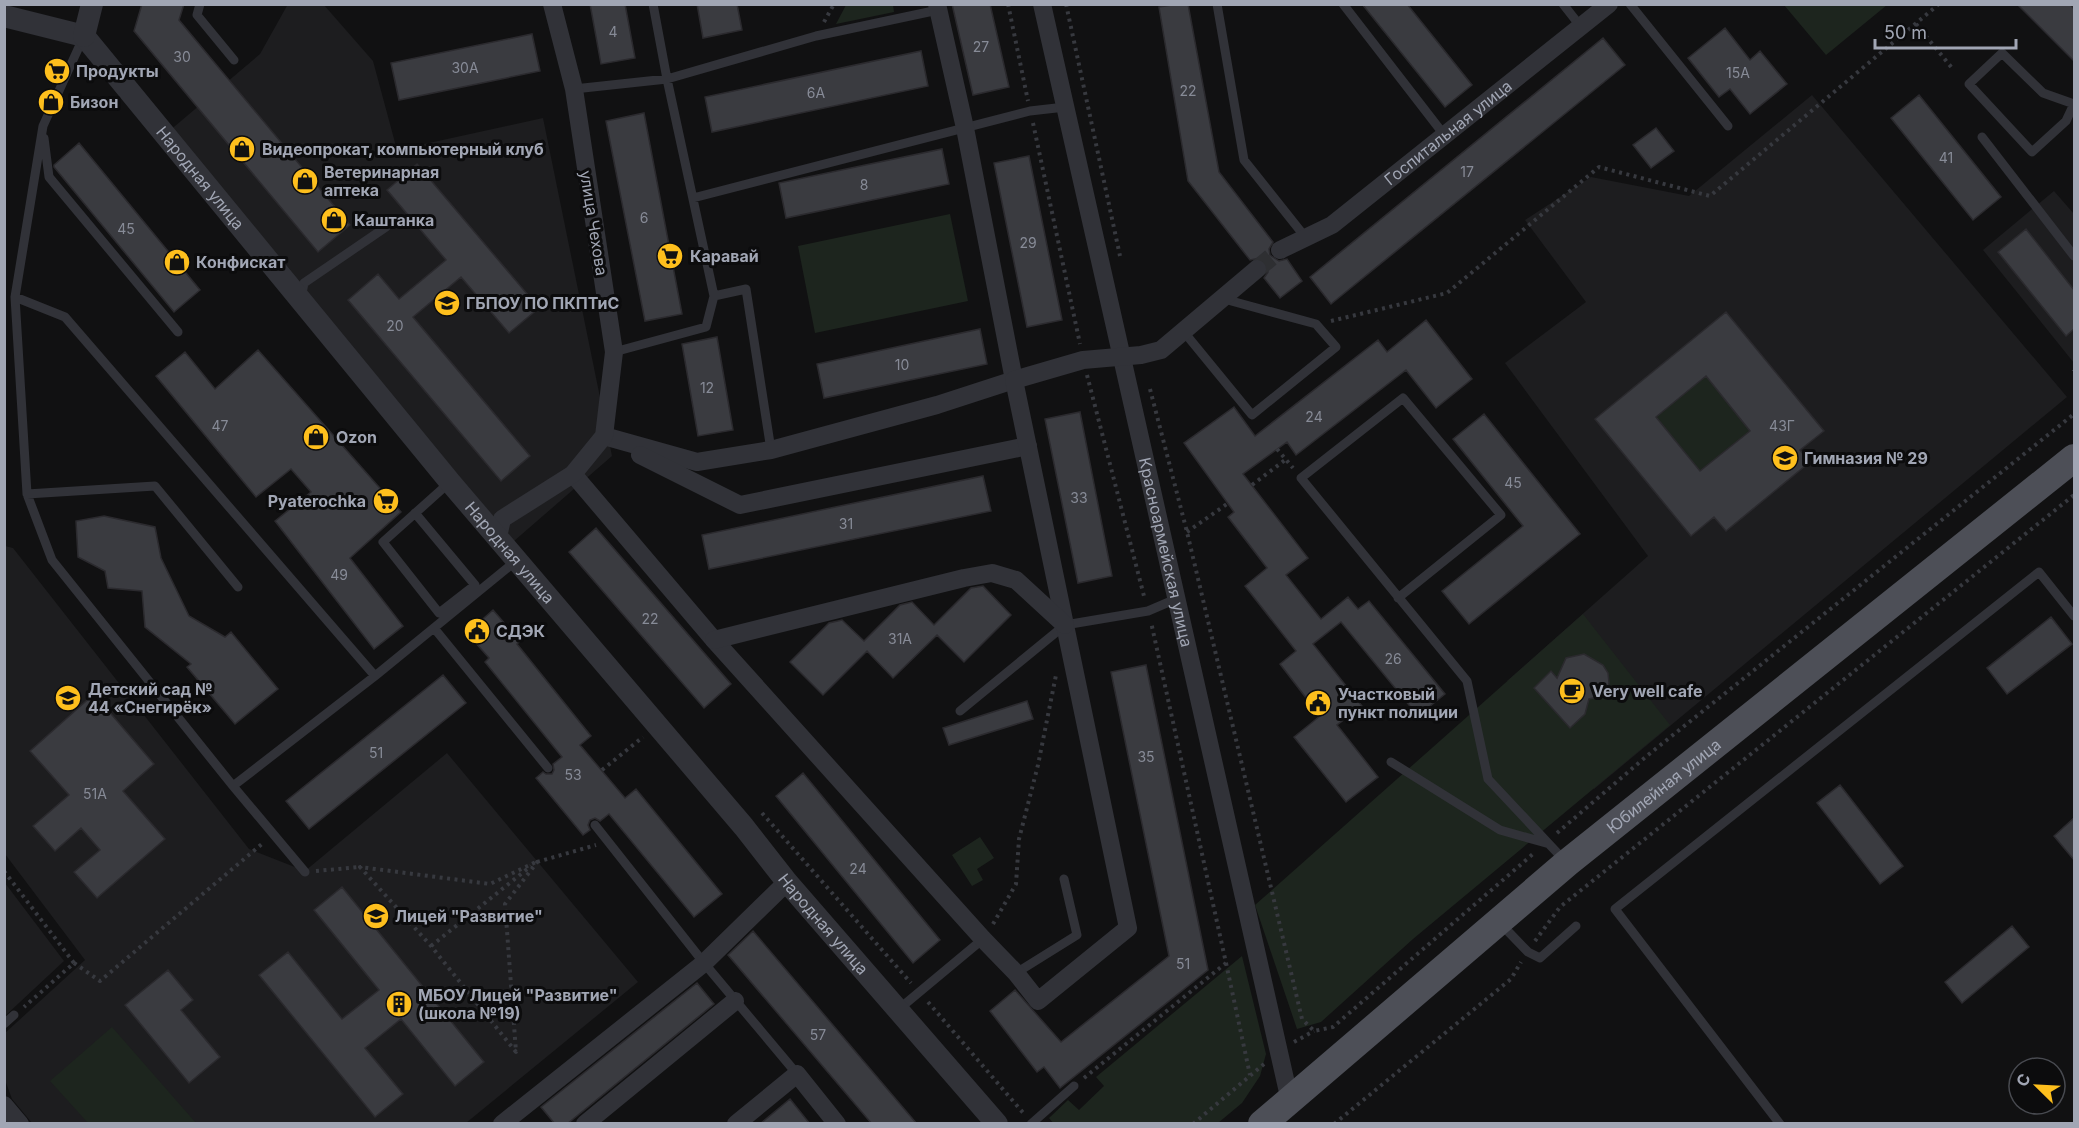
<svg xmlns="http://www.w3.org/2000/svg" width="2079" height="1128" font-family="Inter,sans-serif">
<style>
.built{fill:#1d1d1f}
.green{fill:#1d251e}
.building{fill:#3a3b40;stroke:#2b2a2e;stroke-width:1.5;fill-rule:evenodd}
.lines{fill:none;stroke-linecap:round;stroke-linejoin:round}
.minor-tunnel{stroke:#2e2f32;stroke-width:18;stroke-dasharray:18 9;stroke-linecap:butt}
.path{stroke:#37393f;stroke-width:4;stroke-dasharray:3 4.5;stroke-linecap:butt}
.service{stroke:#313238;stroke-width:9}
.minor{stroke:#313238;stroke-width:18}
.tertiary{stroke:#313238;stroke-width:22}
.primary{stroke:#4d4f57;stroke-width:28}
.labels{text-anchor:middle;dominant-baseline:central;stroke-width:6;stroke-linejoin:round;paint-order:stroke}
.number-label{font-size:14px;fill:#878b97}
.poi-label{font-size:16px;font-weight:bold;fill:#a1a6b4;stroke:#0c0c0d;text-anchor:start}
.street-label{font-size:16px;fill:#a1a6b4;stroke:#0c0c0d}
</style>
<rect width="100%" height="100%" fill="#111112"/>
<path class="built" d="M288,4L324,5L373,61L397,150L543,118L612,456L514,541L168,132L260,54Z
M1812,95L2067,397L1594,789L1507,681L1648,556L1505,363L1586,302L1525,220L1591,177L1689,196Z
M2054,191L2074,214V363L1983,250Z
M5,546L13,548L249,849L305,871L447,753L638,982L466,1123H32L12,1099L5,1080V1033L85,960L5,854Z
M5,883L64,961L5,1016Z"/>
<path class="green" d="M846,5H893L894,12L836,24Z
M1784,5H1887L1826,55Z
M950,214L968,301L815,333L798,246Z
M1706,376L1750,431L1700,471L1656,417Z
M1583,614L1670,725L1413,939L1321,1022L1297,1029L1255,905Z
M980,837L994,858L977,869L983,880L972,886L952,855Z
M1242,956L1266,1054L1260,1076L1242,1103L1218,1123L1054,1124L1049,1118L1068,1100L1079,1110L1104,1086L1096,1077Z
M112,1027L196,1123H88L50,1081Z"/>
<path class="building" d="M142,4H184L179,20L350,225L318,252L134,31Z
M590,4H625L635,58L601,64Z
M697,4H737L742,30L703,38Z
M952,4H990L1009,87L973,95Z
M1178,4H1188L1219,172L1273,242L1269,249L1270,255L1279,261L1287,259L1302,281L1280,298L1264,278L1268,272L1266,262L1260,258L1250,260L1188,181L1159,7Z
M1362,4H1407L1472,85L1445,107Z
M2017,4H2070L2074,9V61Z
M1725,28L1750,60L1760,51L1787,84L1750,114L1730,89L1719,97L1688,58Z
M532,34L540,71L399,100L391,63Z
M1603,38L1625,65L1331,304L1310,277Z
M921,51L928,86L712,132L705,97Z
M1919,95L2001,197L1973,220L1891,118Z
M644,113L682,314L645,321L606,121Z
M1656,128L1674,151L1651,168L1633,145Z
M79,143L200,290L174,312L54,167V165Z
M942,149L949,184L786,218L779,183Z
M1029,156L1062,320L1027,327L994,163Z
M417,164L539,308L509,333L461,277L413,317L530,456L501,481L348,300L378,274L399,299L446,260L387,190Z
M2026,229L2074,290V329L2066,336L1998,252Z
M1726,312L1824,431L1800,450L1810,462L1726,531L1714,517L1691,536L1595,419ZM1706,376L1750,431L1700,471L1656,417Z
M1426,320L1472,379L1436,408L1406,370L1296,455L1287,442L1243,474L1308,558L1286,575L1321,619L1348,597L1358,609L1369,601L1445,694L1418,716L1341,622L1313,644L1362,706L1337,725L1378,777L1346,802L1294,737L1320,716L1280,664L1296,651L1245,586L1267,568L1228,517L1234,512L1184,443L1234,407L1255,436L1378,340L1387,352Z
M980,329L987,364L824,398L817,364Z
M717,337L733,430L698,436L682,344Z
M258,350L401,512L350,558L403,626L374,649L275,521L311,492L291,469L256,497L156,376L185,352L215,389Z
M1080,412L1112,576L1078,583L1045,419Z
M1484,414L1580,534L1469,624L1442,591L1523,526L1453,439Z
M983,476L991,511L709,569L702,535Z
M104,516L155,527L161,558L189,616L225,637L231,632L278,689L235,724L187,667L191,664L145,627L142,591L108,588L105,571L78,557L76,521Z
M596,528L731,684L704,708L569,552Z
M983,586L1011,615L964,662L937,635L893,678L867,651L823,695L790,662L829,623L842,620L864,641L900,605L912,602L934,625L971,588Z
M493,610L520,641L517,644L591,736L580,745L625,798L636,789L722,894L694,917L609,814L600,821L595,818L590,820L588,825L590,830L583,835L536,778L543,772L546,774H552L554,770L553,764L562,757L485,662L489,658L467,633Z
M2051,617L2072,644L2007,694L1987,668Z
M1584,654L1603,665L1608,673L1609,683L1606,695L1589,699L1585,714L1570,728L1534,688L1551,671L1557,678L1566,658Z
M1146,665L1208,970L1060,1088L1044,1067L1037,1072L990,1011L1015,990L1061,1042L1169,956L1111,672Z
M443,675L466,703L309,829L286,801Z
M94,694L154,764L123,791L165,839L97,898L74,872L100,850L81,828L55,851L33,826L69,795L30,751Z
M1027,701L1033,719L949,745L943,728Z
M803,773L940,940L913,963L776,796Z
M1840,785L1903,866L1880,884L1817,803Z
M2074,818V860L2054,836Z
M342,887L484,1062L455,1086L401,1019L365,1048L403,1094L375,1117L259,975L288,952L342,1019L379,990L314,910Z
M2012,926L2029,947L1962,1003L1945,982Z
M753,931L917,1124H872L728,955Z
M168,970L193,1000L181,1010L220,1057L189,1083L125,1005Z
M697,983L714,1004L567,1124H555L541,1107Z
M790,1099L810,1124H760Z"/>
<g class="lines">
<path class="minor-tunnel" d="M1257,269L1280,250"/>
<path class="path" d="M1008,4L1028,101
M1066,4L1120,256
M824,22L834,4
M1916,24L1952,68
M1033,123L1080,344
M1331,321L1447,293L1599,167L1710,196L1939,4
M2074,371V370
M1087,375L1145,600
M1150,389L1187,532L1302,1019L1314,1031L1333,1027L1533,854
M1277,449L1293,468
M1252,485L1285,460
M1187,532L1227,504
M602,770L643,737
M762,813L911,983
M1557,833L1648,755L2074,414
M538,861L505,904L516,1052L431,946L360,867L490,884Z
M537,862L596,845
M4,871L74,963L24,1007
M316,871L360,867
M993,924L1016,884L1019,839L1038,765L1056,675
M1535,941L1560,907L2074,495
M431,946L531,866
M74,963L100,981L263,843
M1226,963L1250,1075
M928,1002L1025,1115
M1294,1042L1314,1031
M1084,1078L1226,963L1151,622
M1193,1124L1264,1064
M1334,1124L1511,979L1521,962"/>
<path class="service" d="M200,4L197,15L234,60
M653,4L667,79L714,296L746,289L771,450
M1217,4L1244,160L1306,238
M1343,4L1445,136
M1563,4L1581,27
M1630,4L1728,126
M83,38L43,126L15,297L27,494L52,560L233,786L305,872
M574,89L667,79L816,36L938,10
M2074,104L2066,121L2032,152L1969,84L2002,53L2043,93L2074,104
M1982,137L2074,256
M44,138L49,177L178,332
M693,198L1030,111L1065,107
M15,297L65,317L375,676
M301,298L304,283L386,227
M1184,332L1252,415L1336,347L1316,324L1224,299
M614,352L706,327L714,296
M27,494L155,486L238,587
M415,513L475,585L439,613L383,542L450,482
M1398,598L1501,515L1403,398L1301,478L1467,681L1488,779L1564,860
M434,628L548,768
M960,711L1065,625L1148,611L1176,599
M1391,762L1500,830L1546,843
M233,786L375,676L517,560
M595,825L704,963L797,1074
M1500,923L1528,952L1540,958L1576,926
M1016,973L1077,935L1064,879
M899,1009L983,939
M4,1024L14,1015
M1031,1124L1074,1086
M1780,1124L1615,909L2039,572L2074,616"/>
<g class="minor">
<path id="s1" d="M1042,4L1290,1101"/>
<path id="s2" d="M1280,250L1332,225L1609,4"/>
<path d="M604,436L697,462L771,450L937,405L1014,380L965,128L937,4"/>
<path d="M640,455L740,505L1028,446"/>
<path d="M573,474L714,640L983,939L1016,973L1038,1001L1128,928L1014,380L1083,360L1141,355L1161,350L1257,269"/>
<path d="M498,537L502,519L573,474L604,436L614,352L574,89L552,4"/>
<path d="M714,640L964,578L992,573L1016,580L1065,625"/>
<path d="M4,1105L20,1124"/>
<path d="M502,1124L704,963L787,882"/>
<path d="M585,1124L735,1001"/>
<path d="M736,1124L797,1074L837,1124"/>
</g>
<g class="tertiary">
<path id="s3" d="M4,16L84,36L450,482L744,827L787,882L997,1124"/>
<path d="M84,36L92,4"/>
</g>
<path class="primary" id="s4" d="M1262,1124L1567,863L2074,458"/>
</g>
<defs>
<symbol id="supermarket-disc" viewBox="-11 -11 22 22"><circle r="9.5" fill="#febf1d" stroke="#0c0c0d"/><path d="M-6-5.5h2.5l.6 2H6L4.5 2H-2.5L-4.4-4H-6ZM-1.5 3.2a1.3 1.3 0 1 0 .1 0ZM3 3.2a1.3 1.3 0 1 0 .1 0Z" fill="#111"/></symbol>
<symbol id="shop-disc" viewBox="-11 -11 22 22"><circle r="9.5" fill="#febf1d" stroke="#0c0c0d"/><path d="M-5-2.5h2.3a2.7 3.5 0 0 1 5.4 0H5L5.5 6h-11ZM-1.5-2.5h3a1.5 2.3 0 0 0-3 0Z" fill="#111"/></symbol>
<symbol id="university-disc" viewBox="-11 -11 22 22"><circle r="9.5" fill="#febf1d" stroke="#0c0c0d"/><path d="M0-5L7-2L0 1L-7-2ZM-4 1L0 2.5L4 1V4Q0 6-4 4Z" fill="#111"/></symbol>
<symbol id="school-disc" viewBox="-11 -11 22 22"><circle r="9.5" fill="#febf1d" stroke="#0c0c0d"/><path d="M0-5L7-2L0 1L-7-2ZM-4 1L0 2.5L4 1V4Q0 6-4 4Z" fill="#111"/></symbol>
<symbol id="civic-disc" viewBox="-11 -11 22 22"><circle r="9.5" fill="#febf1d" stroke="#0c0c0d"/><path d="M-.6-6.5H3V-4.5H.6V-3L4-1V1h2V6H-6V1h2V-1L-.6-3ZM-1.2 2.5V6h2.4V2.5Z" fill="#111"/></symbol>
<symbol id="cafe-disc" viewBox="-11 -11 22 22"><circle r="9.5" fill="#febf1d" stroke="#0c0c0d"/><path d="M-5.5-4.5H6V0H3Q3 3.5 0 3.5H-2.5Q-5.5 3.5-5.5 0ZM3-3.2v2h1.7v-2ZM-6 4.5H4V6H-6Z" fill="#111"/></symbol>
<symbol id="building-disc" viewBox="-11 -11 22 22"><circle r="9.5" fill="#febf1d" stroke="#0c0c0d"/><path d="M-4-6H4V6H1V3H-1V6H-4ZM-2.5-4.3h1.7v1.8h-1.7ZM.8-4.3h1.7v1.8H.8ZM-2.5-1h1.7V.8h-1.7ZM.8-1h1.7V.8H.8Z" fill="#111"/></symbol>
</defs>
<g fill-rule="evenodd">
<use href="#supermarket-disc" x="42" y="56" width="30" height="30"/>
<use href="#shop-disc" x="36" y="87" width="30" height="30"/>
<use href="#shop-disc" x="227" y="134" width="30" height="30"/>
<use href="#shop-disc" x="290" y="166" width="30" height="30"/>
<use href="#shop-disc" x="319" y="205" width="30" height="30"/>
<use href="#supermarket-disc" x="655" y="241" width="30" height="30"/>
<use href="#shop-disc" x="162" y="247" width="30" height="30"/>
<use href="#university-disc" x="432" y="288" width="30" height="30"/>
<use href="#shop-disc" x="301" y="422" width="30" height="30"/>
<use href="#school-disc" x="1770" y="443" width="30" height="30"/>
<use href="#supermarket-disc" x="371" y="486" width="30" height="30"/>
<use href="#civic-disc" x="462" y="616" width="30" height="30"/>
<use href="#cafe-disc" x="1557" y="676" width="30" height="30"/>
<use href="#school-disc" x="53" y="683" width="30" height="30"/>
<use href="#civic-disc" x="1303" y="688" width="30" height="30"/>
<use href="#school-disc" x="361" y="901" width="30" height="30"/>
<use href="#building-disc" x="384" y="989" width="30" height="30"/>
</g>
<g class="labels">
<g class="number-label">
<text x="613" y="31">4</text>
<text x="981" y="46">27</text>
<text x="182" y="56">30</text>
<text x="465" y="67">30А</text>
<text x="1738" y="72">15А</text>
<text x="1188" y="90">22</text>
<text x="816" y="92">6А</text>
<text x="1946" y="157">41</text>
<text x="1467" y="171">17</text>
<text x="864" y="184">8</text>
<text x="644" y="217">6</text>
<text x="126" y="228">45</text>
<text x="1028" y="242">29</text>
<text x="395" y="325">20</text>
<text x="902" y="364">10</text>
<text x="707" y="387">12</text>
<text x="1314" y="416">24</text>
<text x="220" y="425">47</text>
<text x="1782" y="425">43Г</text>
<text x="1513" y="482">45</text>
<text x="1079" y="497">33</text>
<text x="846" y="523">31</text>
<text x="339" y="574">49</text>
<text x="650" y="618">22</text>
<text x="900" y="638">31А</text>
<text x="1393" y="658">26</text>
<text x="376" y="752">51</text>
<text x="1146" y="756">35</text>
<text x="573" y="774">53</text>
<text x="95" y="793">51А</text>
<text x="858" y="868">24</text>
<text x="1183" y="963">51</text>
<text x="818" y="1034">57</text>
</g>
<g class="poi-label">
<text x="76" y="71">Продукты</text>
<text x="70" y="102">Бизон</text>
<text x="262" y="149">Видеопрокат, компьютерный клуб</text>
<text x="324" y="172">Ветеринарная<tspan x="324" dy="18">аптека</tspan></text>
<text x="354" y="220">Каштанка</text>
<text x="690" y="256">Каравай</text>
<text x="196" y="262">Конфискат</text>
<text x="466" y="303">ГБПОУ ПО ПКПТиС</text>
<text x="336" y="437">Ozon</text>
<text x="1804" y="458">Гимназия № 29</text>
<text x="366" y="501" text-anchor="end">Pyaterochka</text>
<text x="496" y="631">СДЭК</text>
<text x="88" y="689">Детский сад №<tspan x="88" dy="18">44 «Снегирёк»</tspan></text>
<text x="1592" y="691">Very well cafe</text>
<text x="1338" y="694">Участковый<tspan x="1338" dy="18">пункт полиции</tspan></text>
<text x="395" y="916">Лицей "Развитие"</text>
<text x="418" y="995">МБОУ Лицей "Развитие"<tspan x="418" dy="18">(школа №19)</tspan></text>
</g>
<g class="street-label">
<text stroke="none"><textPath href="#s2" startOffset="206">Госпитальная улица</textPath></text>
<text stroke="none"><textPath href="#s3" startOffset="266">Народная улица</textPath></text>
<text transform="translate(594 223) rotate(81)">улица Чехова</text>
<text stroke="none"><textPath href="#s3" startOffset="752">Народная улица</textPath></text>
<text stroke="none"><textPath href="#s1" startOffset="562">Красноармейская улица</textPath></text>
<text stroke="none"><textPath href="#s4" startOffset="525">Юбилейная улица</textPath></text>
<text stroke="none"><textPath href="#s3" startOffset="1238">Народная улица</textPath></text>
</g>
</g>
<rect width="2079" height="1128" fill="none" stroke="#a1a6b4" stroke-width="12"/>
<g transform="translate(2037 1086) rotate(294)"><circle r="28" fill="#0c0c0d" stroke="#484a50" stroke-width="1.5"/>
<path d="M0-4.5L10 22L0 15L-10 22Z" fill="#febf1d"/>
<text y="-9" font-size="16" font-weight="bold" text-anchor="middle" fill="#a1a6b4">С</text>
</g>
<path d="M1875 39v9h141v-9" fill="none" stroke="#a1a6b4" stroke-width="3"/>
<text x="1884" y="39" font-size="18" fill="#a1a6b4" stroke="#0c0c0d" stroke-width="4.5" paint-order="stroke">50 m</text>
</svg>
